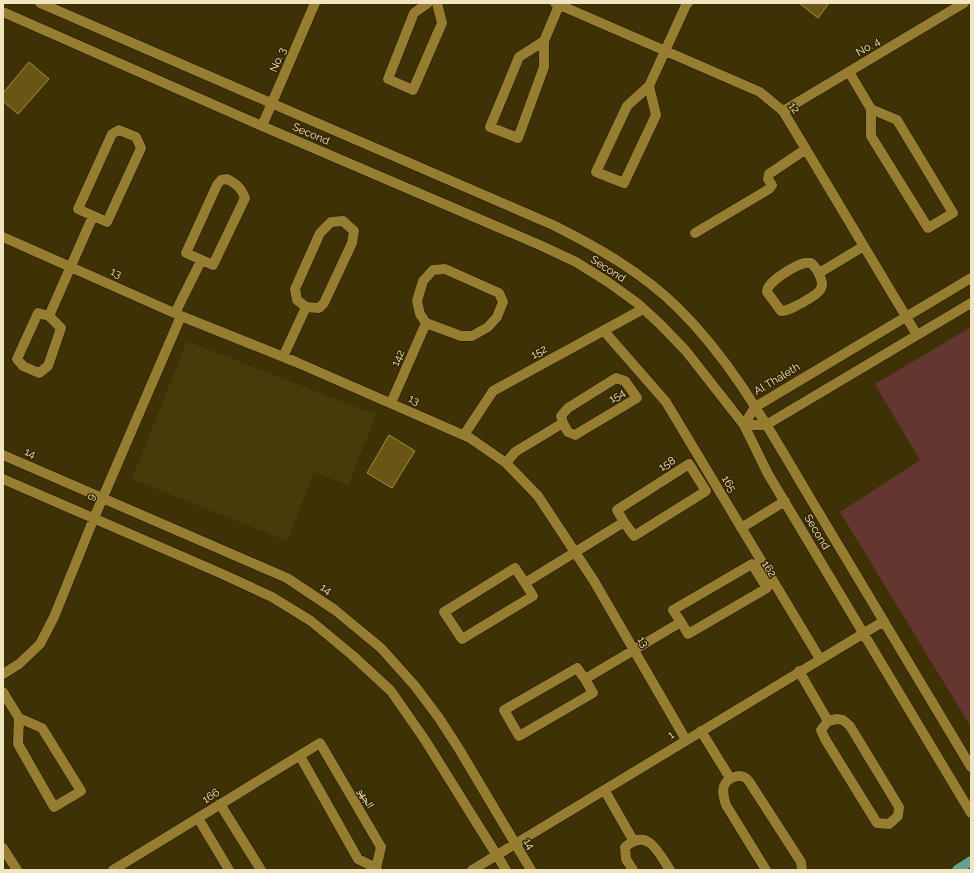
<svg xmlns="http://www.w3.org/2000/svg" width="974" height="873" font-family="Raleway,'Noto Naskh Arabic',sans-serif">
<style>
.built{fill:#493a0a}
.green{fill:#63372f}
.building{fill:#6a5614;stroke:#a68c41}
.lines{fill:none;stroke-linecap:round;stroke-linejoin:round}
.minor-casing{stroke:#211903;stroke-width:11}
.major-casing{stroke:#211903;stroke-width:11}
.minor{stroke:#967d31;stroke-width:10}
.major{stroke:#67a18e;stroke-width:10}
.labels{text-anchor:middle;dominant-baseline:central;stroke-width:3;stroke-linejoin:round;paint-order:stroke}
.street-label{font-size:11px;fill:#f1e4c0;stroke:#332600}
</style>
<rect width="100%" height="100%" fill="#3e3106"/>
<path class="built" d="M187,341L376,415L348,485L314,472L287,541L132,479Z"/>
<path class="green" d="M971,327V727L840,512L920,460L875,384Z"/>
<path class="building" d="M799,3H829L818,18Z
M29,62L49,79L18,114L3,101V93Z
M389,435L415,451L392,488L367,473Z"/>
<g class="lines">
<defs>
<path id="minor" d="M40,3L553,225C597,247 643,273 678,308C735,364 772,435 813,503C865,591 918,679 971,767
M428,3L414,13L388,79L413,90L442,23L437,3
M555,3L760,92L783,111L917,335
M3,12L262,126L542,246L576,262L608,282L637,303L660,324L686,351L744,425L768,474L971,813
M544,41L519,57L490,127L518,138L544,67V41L560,3
M849,72L871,109V136L928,228L953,213L897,120L871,109
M649,86L656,115L624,183L596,172L627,106L649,86L686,5L688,3
M783,111L964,3
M262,126L315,3
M119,130L136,137L141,148L107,222L78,209L112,134Z
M227,179C237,184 241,188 245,198L213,265L186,253L217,185L221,180Z
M343,221L354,231L352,243L324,303L319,308L306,307L297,300L295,289L320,233L331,222Z
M695,233L769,189L772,185L768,179L769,174L806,149
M3,237L181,316L296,362L470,438L506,463L538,496L594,581L686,740
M805,263H811C816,267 819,273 821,279C826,292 811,297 802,303C795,306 789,311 781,311L767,292C766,282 796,265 805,263Z
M445,269L499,293L503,302L497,317L488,327L472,336H461L426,323L420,314L417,301L423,281L433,270Z
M819,273L864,246
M971,278L755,407L744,425H766L971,303
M38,313L49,316L61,328L48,366L39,373L23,366L17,359Z
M175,313L201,261
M49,316L93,216
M604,331L666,402L820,659
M283,357L306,307
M391,403L426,323
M464,435L493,391L643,309
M3,455L287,578L335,610L381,648L415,686L439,718L459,749L531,870
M506,463L515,452L563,423L561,416L568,408L616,378L625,381L637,398L575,435L568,432L563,423
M3,479L220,573L272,597L311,621L352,655L391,691L425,740L506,870
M741,528L785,501
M525,583L533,596L462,639L444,612L515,568L525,583L624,522L617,510L689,464L706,491L634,536L624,522
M799,671L828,721
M3,674L19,664L40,644L54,617L94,518L181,316
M585,679L593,693L519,736L504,710L577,668L585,679L681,622L673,610L752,564L767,588L688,634L681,622
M3,692L19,718L18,744L54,807L81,791L42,728L19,718
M837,719L843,720L850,726L899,807L898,816L889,824L877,823L825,739L821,730L828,721Z
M701,731L730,778
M300,756L358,859L376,868
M605,791L633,840
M220,804L261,870
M198,818L229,870
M3,848L17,870
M113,870L320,743L381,847L376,868L377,870
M472,870L884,621
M633,870L626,859L625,847C648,827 658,852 670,870
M766,870L726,805C724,798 722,792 724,786C727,778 739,773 746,778C748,780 751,784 752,786L801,862L802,870"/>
<path id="major" d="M957,870L971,861"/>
</defs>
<use href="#minor" class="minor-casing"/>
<use href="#major" class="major-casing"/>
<use href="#minor" class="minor"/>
<use href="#major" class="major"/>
</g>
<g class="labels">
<g class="street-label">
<text transform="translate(868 47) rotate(-31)">No. 4</text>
<text transform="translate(278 60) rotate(-67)">No. 3</text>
<text transform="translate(794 108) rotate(53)">12</text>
<text transform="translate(311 134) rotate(23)">Second</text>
<text transform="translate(608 269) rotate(33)">Second</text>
<text transform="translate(116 273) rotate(24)">13</text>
<text transform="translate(539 352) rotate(-29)">152</text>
<text transform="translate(398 358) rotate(-66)">142</text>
<text transform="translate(777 379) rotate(-31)">Al Thaleth</text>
<text transform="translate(617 396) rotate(-31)">154</text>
<text transform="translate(414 400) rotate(24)">13</text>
<text transform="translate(30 453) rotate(23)">14</text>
<text transform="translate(667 464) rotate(-32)">158</text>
<text transform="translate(729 484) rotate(59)">165</text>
<text transform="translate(91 497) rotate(-65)">9</text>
<text transform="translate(817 532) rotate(59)">Second</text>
<text transform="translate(769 569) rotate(57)">162</text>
<text transform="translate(326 589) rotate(34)">14</text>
<text transform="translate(643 642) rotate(60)">13</text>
<text transform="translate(671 735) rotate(-32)">1</text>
<text transform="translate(211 796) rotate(-32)">166</text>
<text transform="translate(366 798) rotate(60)">الجهو</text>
<text transform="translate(529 844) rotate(59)">14</text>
</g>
</g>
<rect width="974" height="873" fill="none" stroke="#f1e4c0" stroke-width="8"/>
</svg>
